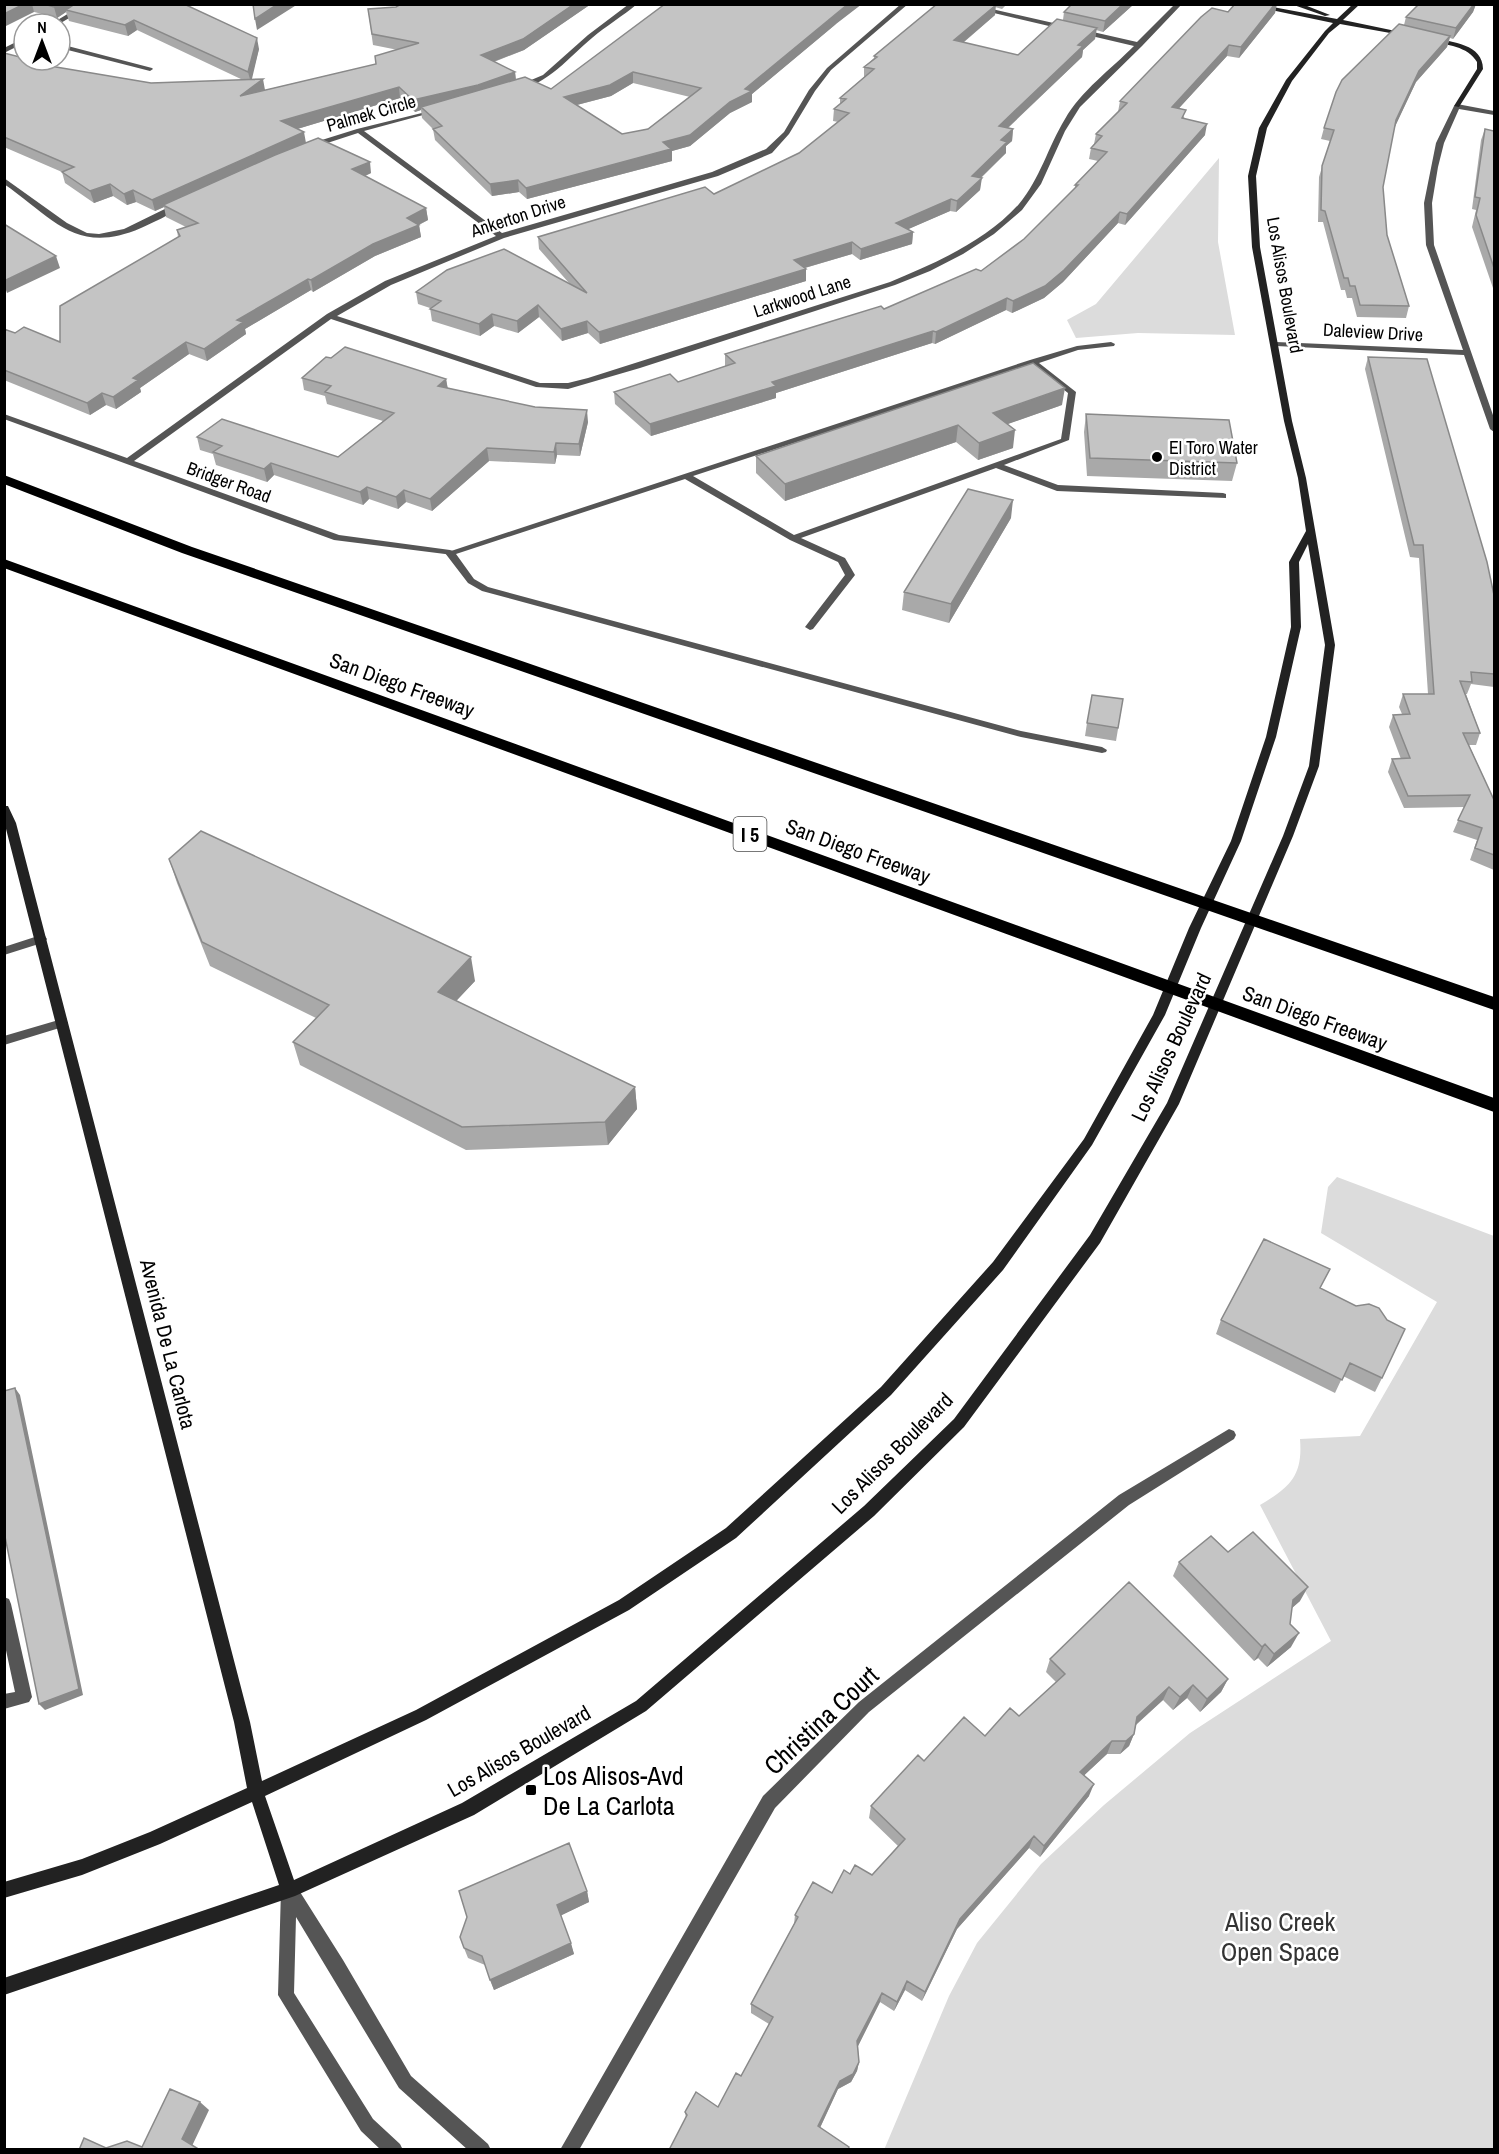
<svg xmlns="http://www.w3.org/2000/svg" width="1499" height="2154" font-family="'Archivo Narrow',sans-serif">
<style>
.green{fill:#dcdcdc}
.lines{fill:none;stroke-linecap:round;stroke-linejoin:round}
.lane{fill:#555;fill-rule:evenodd}
.street{fill:#555;fill-rule:evenodd}
.secondary{fill:#222;fill-rule:evenodd}
.highway{fill:#000;fill-rule:evenodd}
.wall{fill:#a9a9a9;fill-rule:evenodd}
.shaded-wall{fill:#898989}
.building{fill:#c4c4c4;stroke:#898989;stroke-width:1.5;fill-rule:evenodd}
.poi-dot{fill:#000;stroke:#fff;stroke-width:2}
.labels{text-anchor:middle;dominant-baseline:central;stroke-width:5;stroke-linejoin:round;paint-order:stroke}
.far-street-label{font-size:18px;fill:#000;stroke:#fff}
.far-poi-label{font-size:18px;fill:#000;stroke:#fff;text-anchor:start}
.shield{fill:#fff;stroke:#4c4c4c;stroke-width:1.5}
.shield-label{font-size:20px;font-weight:bold;fill:#000}
.street-label{font-size:21px;fill:#000;stroke:#fff}
.near-street-label{font-size:26px;fill:#000;stroke:#fff}
.near-poi-label{font-size:26px;fill:#000;stroke:#fff;text-anchor:start}
.near-park-label{font-size:26px;fill:#333;stroke:#fff}
</style>
<rect width="100%" height="100%" fill="#fff"/>
<path class="green" d="M1219,158L1218,242L1235,335L1138,333L1076,338L1067,320L1096,304Z
M1337,1177L1494,1236V2149L884,2150L949,1996L977,1943L1041,1864L1104,1805L1190,1733L1331,1641L1260,1505C1290,1487 1303,1476 1300,1439L1360,1436L1437,1302L1321,1233L1328,1187Z"/>
<g class="lines">
<path class="lane" d="M1111,342L1115,344L1114,346L1078,350L1039,363L1076,392L1069,440L1004,465L1058,485L1223,493L1226,494V498L1057,491L996,468L801,538L845,558L855,575L813,629L810,630L805,627L845,575L838,562L790,540L685,479L456,554L474,579L488,587L1021,731L1102,747L1107,750L1106,752L1102,753L1021,737L482,591L468,583L445,553L1030,360L1077,346ZM1032,365L1068,393L1061,439L794,535L693,476Z
M41,935L45,936L47,939L45,942L4,955V947Z
M62,1019L66,1020L68,1023L66,1026L4,1045V1036Z
M4,1597L9,1599L11,1604L32,1697L29,1702L4,1709V1694L15,1692L4,1641Z"/>
<path class="street" d="M84,4H93L59,24H51Z
M629,4H637C623,16 606,26 592,38C572,54 544,89 517,88V86L543,75L588,35Z
M901,4H908L831,70L815,91L789,134L772,153L718,176L504,238L391,285L337,316L540,383H568L588,378L890,282C935,263 985,242 1019,204C1040,179 1048,147 1065,119C1081,91 1111,69 1134,46L956,4H970L1137,42L1175,4H1182L1142,46L1080,107L1065,131L1041,184L1022,210L994,234L963,254L930,271L895,285L640,368L568,389L536,387L331,319L134,461L339,535L450,550L453,551V555L334,540L4,419V414L127,458L327,314L385,281L496,236L358,133L312,148L308,146L309,144L357,129L438,109V111L364,131L502,233L712,172L766,149L784,132L809,90L827,68Z
M24,38V43L4,53V48Z
M60,44L152,68L153,69L150,71L60,48Z
M1457,104L1494,111V115L1459,109L1444,143L1438,167L1432,203L1434,245L1494,418V432L1490,429L1464,355L1276,346L1272,344L1276,342L1463,350L1426,245L1424,203L1436,143L1454,106Z
M4,178L67,223L87,233L99,234L124,229L175,204L182,206C170,215 154,222 141,228C76,256 53,218 4,184Z
M1229,1429L1234,1431L1236,1435L1234,1439L1129,1505L869,1712L775,1808L579,2150H560L763,1796L859,1702L1119,1495Z
M289,1882L295,1884L343,1960L411,2076L488,2144L491,2150H468L399,2088L296,1917L294,1993L373,2119L400,2144L403,2150H381L361,2131L278,1995L281,1890L283,1884Z"/>
<path class="secondary" d="M1242,4H1256L1337,19L1353,4H1360L1343,20L1410,34L1407,36L1340,24L1329,33L1292,81L1267,128L1256,176L1260,247L1292,421L1306,478L1335,645L1319,766L1293,836L1179,1104L1100,1243L964,1427L874,1516L646,1711L474,1815L295,1896L4,1995V1978L279,1885L252,1802L160,1844L82,1875L4,1898V1882L82,1859L150,1832L247,1788L234,1722L4,821V806H8L16,823L250,1722L262,1781L416,1710L619,1600L726,1528L881,1387L993,1262L1084,1139L1153,1015L1189,928L1231,841L1266,737L1291,627L1289,562L1306,531L1298,478L1284,421L1252,247L1248,176L1259,128L1286,80L1325,31L1333,23ZM1308,544L1325,645L1309,766L1283,836L1167,1103L1090,1235L954,1419L864,1506L636,1701L462,1803L294,1880L265,1796L426,1720L629,1610L736,1538L891,1395L1003,1270L1092,1145L1165,1015L1201,928L1241,841L1276,737L1301,627L1299,562Z
M1291,4H1302L1330,15L1325,16Z
M1433,38C1452,42 1483,44 1483,69L1459,107L1454,106L1477,69V62C1468,46 1446,45 1431,41V39Z"/>
<path class="highway" d="M4,475L192,547L1494,997V1010L182,553L4,484Z
M4,559L1494,1098V1112L4,568Z"/>
</g>
<path class="wall" d="M4,4H184L259,49L251,79L265,90L376,64L398,50L373,45L368,9L396,7L401,4H591L524,50L494,62L515,72L516,79L551,89L836,24L752,94V102L730,113L690,146L672,151V161L527,199L519,192L492,196L435,140L433,129L422,118L421,110L415,112L400,98L297,129L306,143L371,173L365,176L426,208L428,220L419,225L421,237L375,256L313,292L311,290L245,329L246,334L207,361L189,354L140,388L141,392L116,409L106,405L90,415L4,380V329L15,333L60,342L178,237L177,230L186,227L166,217L164,207L155,211L136,202L127,205L113,196L94,203L65,183L62,172L4,147V53L56,67L151,83L243,80L137,30L128,36L69,21L66,12L57,18ZM633,83L690,97L648,129L622,134L577,105L611,96Z
M937,4H1007L1002,9L995,7V15L963,43L1018,55L1063,20L1064,12L1134,4L1103,32L1096,30L1095,39L1083,50L1082,57L1008,128L1013,129L1012,141L1006,146V153L981,178L980,190L956,212L950,211L908,229L913,232L912,244L860,260L852,254L805,268L806,281L600,344L588,333L562,341L539,317L518,333L494,326L480,336L432,321L430,308L418,304L416,292L569,283L539,249L538,237L714,194L799,153L838,122L833,121L834,109L840,104V98L864,77V67L874,58V56Z
M1235,4H1283L1281,6H1276L1275,13L1239,58L1227,56L1179,108L1185,119L1205,135L1125,225L1118,223L1063,282L1044,298L1012,313L1006,310L935,344L932,343L776,393V398L651,436L615,404L614,392L678,382L725,366V354L884,309L981,271L1024,239L1075,188V185L1098,161L1089,159L1091,148L1094,144L1096,134L1118,112L1120,101L1228,12Z
M1419,4H1476L1473,12L1453,39L1450,38L1447,47L1416,82L1394,128L1383,187L1387,235L1409,306L1406,318L1357,317L1352,298H1347L1345,290H1341L1323,222H1318L1319,177L1330,141L1321,139L1324,128L1404,25L1406,17Z
M1485,129L1494,131V291L1472,227L1476,210L1472,209L1481,140Z
M1368,357L1494,595V687L1471,684L1467,694H1466L1480,733L1476,745H1469L1494,800V870L1470,860L1477,840L1453,832L1464,807L1404,808L1388,772L1392,759H1401L1389,727L1393,715L1402,714L1399,707L1403,694H1428L1419,558L1410,557L1365,369Z
M331,358L446,379L448,389L588,422L580,456L557,455L555,464L489,461L432,511L406,502L398,509L369,499L363,505L274,475L267,482L216,465L213,454L200,450L197,437L338,457L383,421L327,404L325,396L304,390L302,378Z
M1062,405L1007,424L1013,448L978,460L956,442L785,501L756,473V456Z
M1086,414L1237,463L1232,481L1087,476L1084,432Z
M1011,518L949,623L902,610L904,592Z
M1123,699L1116,741L1085,736L1087,723Z
M169,859L475,981L456,1001L635,1087L637,1109L608,1145L466,1150L300,1065L293,1042L316,1018L210,966L177,883Z
M1321,1289L1382,1378L1375,1392L1343,1376L1335,1393L1216,1334L1221,1320Z
M1228,1552L1300,1601L1292,1608L1290,1624L1291,1647L1267,1667L1258,1658L1254,1661L1173,1576L1179,1562Z
M1050,1659L1228,1679L1221,1692L1200,1712L1187,1698L1173,1710L1163,1700L1136,1725L1134,1734L1129,1746L1120,1754H1107L1084,1775L1089,1796L1040,1857L1029,1848L957,1929L922,2001L905,1990L894,2011L880,2002L858,2046L859,2062L857,2071L851,2082L838,2089L820,2128L849,2147L848,2150H669L686,2118L685,2112L718,2107L741,2076L769,2024L751,2013V2004L794,1924L795,1915L832,1893L850,1874L872,1875L898,1846L869,1818L871,1806L924,1761L985,1736L1019,1716L1056,1682L1046,1672Z
M587,1891L589,1902L561,1915L574,1954L494,1990L485,1965L468,1958L464,1948Z"/>
<path class="shaded-wall" d="M24,4H32L34,12L4,27V14Z
M58,4H79L66,10V12L57,18L54,7Z
M278,4H298L257,30L255,19Z
M574,4H591L524,50L482,66L481,55Z
M848,4H862L836,24L752,94V102L730,113L690,146L672,151V161L527,199L526,188L663,142L745,89Z
M1123,4H1134L1103,32L1105,21Z
M1275,4H1277L1275,13L1239,58L1241,47Z
M1474,4H1476L1473,12L1453,39L1456,28Z
M996,5L995,15L953,51L954,40Z
M134,20L137,30L128,36L125,25Z
M1097,28L1095,39L1083,50L1082,57L998,137L999,126L1078,45Z
M1450,36L1447,47L1416,82L1393,131L1396,120L1419,71Z
M257,38L259,49L251,83L248,72Z
M1229,45L1227,56L1170,118L1172,107Z
M515,72L516,83L421,107V110L415,112L413,100Z
M633,72V83L611,96L565,108L564,97Z
M263,79L265,90L240,96Z
M399,87L400,98L284,133L281,121Z
M1207,124L1205,135L1125,225L1127,214Z
M1013,129L1012,141L1006,146V153L971,187L972,176L1001,140Z
M304,132L306,143L163,205L164,207L155,211L152,200Z
M370,162L371,173L354,181L352,169Z
M982,178L980,190L956,212L957,201Z
M518,180L519,192L492,196L490,184Z
M110,184L113,196L94,203L90,191Z
M133,190L136,202L127,205L124,194Z
M951,199L950,211L895,235L896,223Z
M426,208L428,220L416,226L419,225L421,237L375,256L313,292L311,280L407,218Z
M1120,212L1118,223L1063,282L1044,298L1012,313L1013,301Z
M913,232L912,244L860,260L861,249Z
M852,242V254L794,271V260Z
M56,256L60,268L7,293L4,284V281Z
M806,269V281L600,344L599,332Z
M308,279L311,290L245,329L246,334L207,361L204,349L237,320Z
M1007,298L1006,310L935,344L936,332Z
M538,305L539,317L518,333L517,321Z
M492,314L494,326L480,336L479,324Z
M587,321L588,333L562,341L561,329Z
M933,331L932,343L776,393V398L651,436L650,424L772,382Z
M186,342L189,354L140,388L141,392L116,409L113,397L133,378Z
M446,379L448,391L438,386Z
M1065,388L1062,405L991,430L993,413Z
M102,393L106,405L90,415L87,403Z
M587,410L588,422L580,456L579,444Z
M958,425L956,442L785,501V484Z
M1015,430L1013,448L978,460L979,443Z
M556,443L557,455L555,464L554,452Z
M487,448L489,461L432,511L430,499Z
M271,463L274,475L267,482L264,469Z
M367,487L369,499L363,505L360,492Z
M404,490L406,502L398,509L396,497Z
M1013,500L1011,518L949,623L951,604Z
M471,957L475,981L443,1015L438,992Z
M635,1087L637,1109L608,1145L605,1122Z
M15,1388L20,1395L83,1695L45,1710L39,1704Z
M1308,1587L1300,1601L1285,1614L1293,1600Z
M1299,1633L1291,1647L1267,1667L1274,1654Z
M1265,1644L1258,1658L1254,1661L1262,1647Z
M1228,1679L1221,1692L1200,1712L1207,1699Z
M1193,1685L1187,1698L1173,1710L1180,1697Z
M1169,1687L1163,1700L1131,1729L1137,1717Z
M1134,1734L1129,1746L1120,1754L1126,1741Z
M1112,1741L1107,1754L1075,1784L1080,1772Z
M1094,1784L1089,1796L1040,1857L1044,1846Z
M1034,1836L1029,1848L957,1929L922,2001L925,1992L960,1919Z
M587,1891L589,1902L560,1916L557,1905Z
M571,1943L574,1954L494,1990L490,1980Z
M907,1981L905,1990L894,2011L897,2002Z
M882,1993L880,2002L856,2050L857,2041Z
M859,2062L857,2071L851,2082L838,2089L817,2134L818,2126L840,2081Z
M200,2102L209,2110L192,2146L182,2139Z"/>
<path class="building" d="M4,4H24L4,14Z
M44,4H58L54,7Z
M75,4H184L257,38L248,72L134,20L125,25L66,10Z
M253,4H278L255,19Z
M401,4H574L523,39L481,55L515,72L478,85L413,100L399,87L281,121L304,132L152,200L133,190L124,194L110,184L90,191L62,172L74,167L4,137V53L24,58V60H30L56,67L151,83L263,79L240,96L376,64L375,56L419,43L372,34L368,9L396,7Z
M665,4H848L745,89L752,91L730,102L690,135L663,142L671,149L526,188L518,180L490,184L433,129L442,126L421,107L525,77L551,89ZM633,72L701,88L648,129L622,134L564,97L610,85Z
M937,4L996,5L954,40L1018,55L1057,19L1097,28L1078,45L1083,46L999,126L1013,129L1001,140L1007,142L972,176L982,178L957,201L951,199L896,223L913,232L861,249L852,242L794,260L806,269L599,332L587,321L561,329L538,305L517,321L492,314L479,324L430,309L441,301L416,292L447,270L504,249L587,293L538,237L705,187L714,194L799,153L849,113L834,109L846,99L840,98L874,69L864,67L877,57L874,56Z
M1072,4H1123L1105,21L1064,12Z
M1235,4H1275L1241,47L1229,45L1172,107L1186,110L1182,118L1207,124L1127,214L1120,212L1064,270L1045,286L1013,301L1007,298L936,332L933,331L772,382L776,386L650,424L614,392L670,374L678,382L735,363L725,354L881,306L884,309L976,269L981,271L1024,239L1078,185H1075L1107,152L1091,148L1102,136L1096,134L1127,103L1120,101L1201,17L1212,8L1228,12Z
M1419,4H1474L1456,28L1406,17Z
M1399,24L1450,36L1419,71L1396,120L1383,187L1387,235L1409,306L1360,305L1355,286H1350L1348,278H1344L1325,211L1321,210L1322,166L1334,130L1324,128L1336,92L1342,80Z
M1485,129L1494,131V268L1476,215L1480,198L1475,197Z
M318,138L370,162L352,169L426,208L407,218L419,225L373,244L311,280L308,279L237,320L243,322L204,349L186,342L133,378L138,380L113,397L102,393L87,403L4,370V329L15,333L24,327L60,342V306L180,236L177,230L198,223L163,205L275,155Z
M4,224L56,256L4,281Z
M345,347L446,379L438,386L535,407L587,410L579,444L556,443L554,452L487,448L430,499L404,490L396,497L367,487L360,492L271,463L264,469L213,452L222,446L197,437L222,419L338,457L394,413L325,392L331,386L302,378L326,357L331,358Z
M1368,357L1427,359L1487,562L1494,595V674L1471,672L1472,682L1460,681L1480,733H1463L1494,800V855L1475,848L1482,828L1458,820L1470,795L1408,796L1392,759L1410,758L1393,715L1410,714L1403,694H1434L1423,545H1414Z
M1033,363L1065,388L993,413L1015,430L979,443L958,425L785,484L756,456Z
M1086,414L1229,420L1237,463L1090,458Z
M968,489L1013,500L951,604L904,592Z
M1092,695L1123,699L1118,728L1087,723Z
M201,831L471,957L438,992L635,1087L605,1122L462,1127L293,1042L329,1005L202,942L169,859Z
M1264,1239L1330,1269L1320,1288L1356,1306L1369,1304L1379,1308L1387,1320L1405,1329L1382,1378L1350,1363L1342,1380L1221,1320Z
M15,1388L79,1689L39,1704L4,1532V1391Z
M1253,1532L1308,1587L1293,1600L1290,1624L1299,1633L1274,1654L1265,1644L1262,1647L1179,1562L1211,1536L1228,1552Z
M1129,1582L1228,1679L1207,1699L1193,1685L1180,1697L1169,1687L1137,1717L1134,1734L1126,1741H1112L1080,1772L1094,1784L1044,1846L1034,1836L960,1919L925,1992L907,1981L897,2002L882,1993L857,2041L859,2062L853,2074L840,2081L818,2126L849,2147L848,2150H669L687,2115L685,2112L696,2092L718,2107L736,2073L741,2076L773,2017L751,2004L798,1917L795,1915L813,1882L832,1893L844,1870L850,1874L855,1865L872,1875L905,1839L871,1806L918,1755L924,1761L964,1717L985,1736L1010,1708L1019,1716L1065,1674L1050,1659Z
M569,1843L587,1891L557,1905L571,1943L490,1980L482,1956L464,1948L460,1937L467,1917L459,1891Z
M170,2089L200,2102L182,2139L200,2150H79L84,2138L106,2148L127,2141L142,2147Z"/>
<g class="poi-dot">
<circle cx="1157" cy="457" r="6"/>
<rect x="525" y="1784" width="12" height="12" rx="3"/>
</g>
<g class="labels">
<g class="far-street-label">
<text transform="translate(371 113) rotate(-16)">Palmek Circle</text>
<text transform="translate(518 216) rotate(-18)">Ankerton Drive</text>
<text transform="translate(1285 285) rotate(80)">Los Alisos Boulevard</text>
<text transform="translate(802 296) rotate(-18)">Larkwood Lane</text>
<text transform="translate(1373 332) rotate(3)">Daleview Drive</text>
<text transform="translate(229 482) rotate(20)">Bridger Road</text>
</g>
<g class="far-poi-label">
<text x="1169" y="447">El Toro Water<tspan x="1169" dy="21">District</tspan></text>
</g>
<rect class="shield" x="733.5" y="817" width="33" height="34" rx="4.5"/>
<g class="shield-label">
<text x="750" y="834">I 5</text>
</g>
<g class="street-label">
<text transform="translate(402 685) rotate(20)">San Diego Freeway</text>
<text transform="translate(858 851) rotate(20)">San Diego Freeway</text>
<text transform="translate(1315 1018) rotate(20)">San Diego Freeway</text>
<text transform="translate(1171 1047) rotate(-65)">Los Alisos Boulevard</text>
<text transform="translate(168 1344) rotate(76)">Avenida De La Carlota</text>
<text transform="translate(892 1453) rotate(-45)">Los Alisos Boulevard</text>
<text transform="translate(519 1751) rotate(-30)">Los Alisos Boulevard</text>
</g>
<g class="near-street-label">
<text transform="translate(821 1720) rotate(-43)">Christina Court</text>
</g>
<g class="near-poi-label">
<text x="543" y="1775">Los Alisos-Avd<tspan x="543" dy="30">De La Carlota</tspan></text>
</g>
<g class="near-park-label">
<text x="1280" y="1921">Aliso Creek<tspan x="1280" dy="30">Open Space</tspan></text>
</g>
</g>
<rect width="1499" height="2154" fill="none" stroke="#000000" stroke-width="12"/>
<g transform="translate(42 42)"><circle r="28" fill="#ffffff" stroke="#999999" stroke-width="1.5"/>
<path d="M0-4.5L10 22L0 15L-10 22Z" fill="#000000"/>
<text y="-9" font-size="16" font-weight="bold" text-anchor="middle" fill="#000000">N</text>
</g>
</svg>
